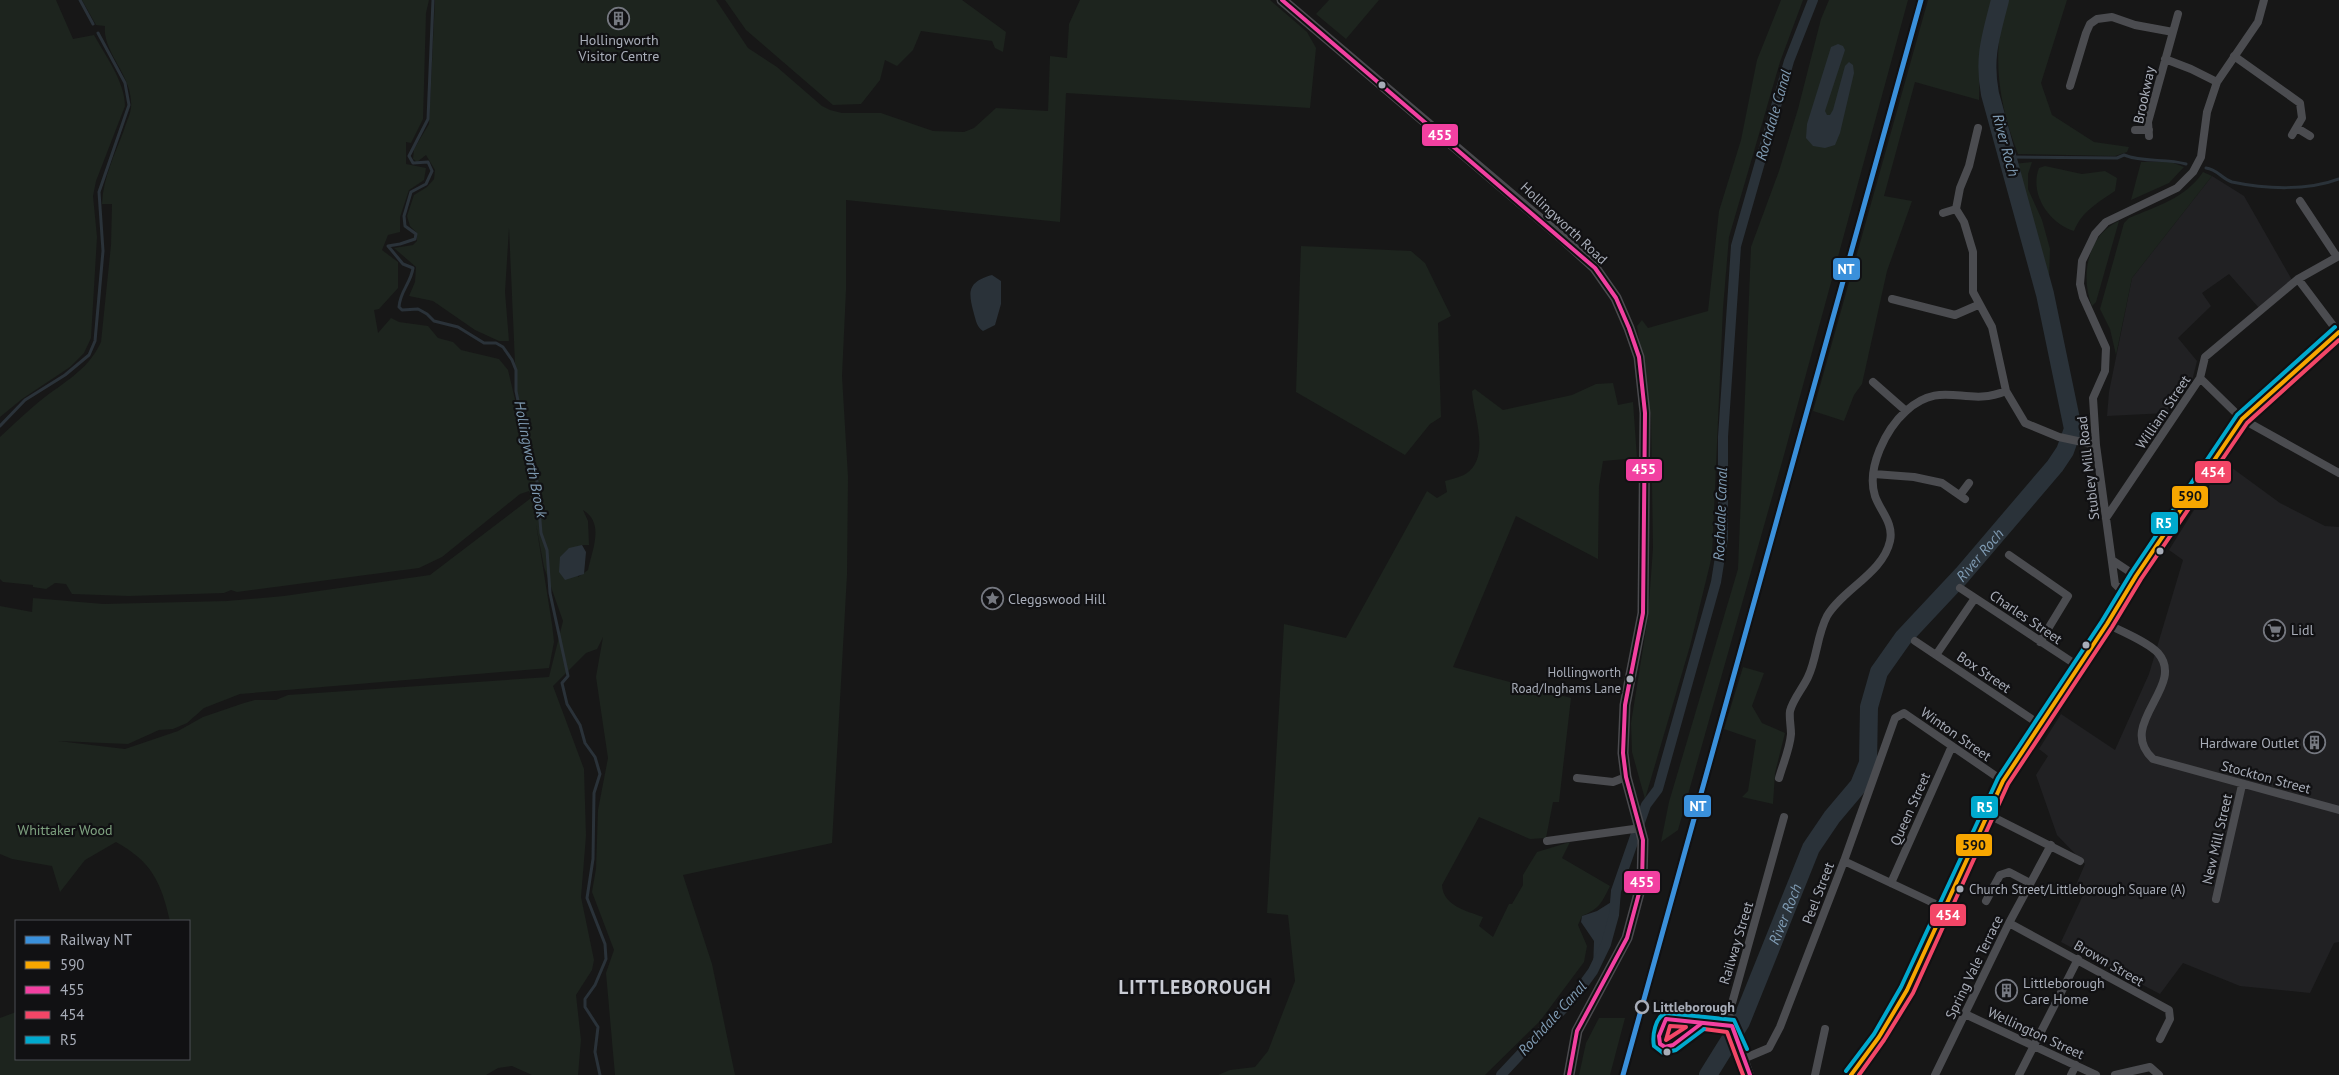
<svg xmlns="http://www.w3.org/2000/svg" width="2339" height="1075" font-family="'PT Sans',sans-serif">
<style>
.built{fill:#212123}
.green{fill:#1d241e;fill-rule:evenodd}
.water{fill:#2a3239}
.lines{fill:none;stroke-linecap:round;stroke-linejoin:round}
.stream{stroke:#2a3239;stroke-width:3}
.canal{stroke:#2a3239;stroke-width:10}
.river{stroke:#2a3239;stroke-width:18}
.minor{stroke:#4b4c50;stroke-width:8}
.secondary{stroke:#4a4a4e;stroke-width:11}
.trunk{stroke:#4e4e52;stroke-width:12}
.bus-1-casing{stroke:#111113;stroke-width:8}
.bus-2-casing{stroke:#111113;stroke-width:8}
.bus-3-casing{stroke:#111113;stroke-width:8}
.bus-4-casing{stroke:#111113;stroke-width:8}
.bus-1{stroke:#f7a600;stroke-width:4}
.bus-2{stroke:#f240a1;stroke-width:4}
.bus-3{stroke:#f34667;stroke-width:4}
.bus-4{stroke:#00a9ce;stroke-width:4}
.rail-1-casing{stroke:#111113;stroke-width:9}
.rail-1{stroke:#3a90db;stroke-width:5}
.bus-dot{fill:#a8adb8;stroke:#111113;stroke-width:2}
.stop-dot{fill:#111113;stroke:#a8adb8;stroke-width:2.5}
.labels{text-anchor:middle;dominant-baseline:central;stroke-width:4.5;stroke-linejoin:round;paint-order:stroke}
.bus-label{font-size:13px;fill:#a8adb8;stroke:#111113;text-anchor:end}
.poi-label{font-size:14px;fill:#a8adb8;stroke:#111113;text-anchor:start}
.street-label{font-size:14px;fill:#a8adb8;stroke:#111113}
.park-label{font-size:14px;fill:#7fa381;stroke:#111113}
.stop-label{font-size:14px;font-weight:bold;fill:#a8adb8;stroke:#111113;text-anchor:start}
.water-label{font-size:15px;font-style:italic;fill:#7f9bb3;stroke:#111113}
.district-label{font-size:19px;font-weight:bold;letter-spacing:1px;fill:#c9ccd4;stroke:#111113}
.line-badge{stroke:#111113;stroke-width:2}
.badge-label{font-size:14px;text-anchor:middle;font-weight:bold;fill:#fff}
.pale-badge-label{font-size:14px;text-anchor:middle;font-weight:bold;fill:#111}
</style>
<rect width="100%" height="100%" fill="#171717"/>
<path class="built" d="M2212,176L2244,196L2292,280L2259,308L2229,274L2202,293L2211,306L2178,338L2197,361L2192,381L2167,413L2107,416L2109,392L2132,278Z
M2224,462L2280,503L2325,526L2339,527V942L2334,943L2310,993L2240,986L2183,963L2160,994L2061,942L2083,895L2073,892L2085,864L2057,835L2036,775L2048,756L2039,749L2061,714L2115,750L2149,674L2183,560L2169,550Z"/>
<path class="green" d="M0,0H56L73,39L94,35C105,55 125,82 125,106L96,181L93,196L97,237L91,338L84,353L70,367L22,399L0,417Z
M82,0H429L426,13L423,119L411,143L406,142V164L426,168L424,180L409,190L400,217V232L388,235L382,250L398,262V288L379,309L374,310L378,333L391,318L399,322L428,326L438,338L453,342L461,350L499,359L508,370L517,408L509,228L505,292L509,341H499L475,330L433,301L409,296L415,282L416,267L394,248L413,245L417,241V233L410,226L407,216L414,195L427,187L434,179L435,170L426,155L417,162L413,159L414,149L429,124L435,0H716L748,48L777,67L822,106L830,110L842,113H881L933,131L964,132L974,128L996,108L1048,111L1050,56L1067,58L1069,24L1080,0H1270L1307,32L1316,48L1310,108L1066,93L1060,222L846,200V290L842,376L848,477L847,575L832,843L683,875L712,964L735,1075H615L606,973L614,950L592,892L596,869L598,810L608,758L596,677L603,637L597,649L586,653L553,686L584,769L586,836L581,897L594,960L592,970L576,995L581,1040L578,1075H532L512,1066L498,1068L486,1075H0V1018L16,1012V1059H189V921H170C161,882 152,862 116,842L85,860L60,892L52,866L12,859L0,854V606L32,612L33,598L103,604L227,601L284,596L430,575L531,498L529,491L520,494L442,557L419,568L237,592L231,590L224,593L129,596L72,594L66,584L55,583L46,589L33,587V585L3,582L0,579V437C11,427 22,416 34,406C59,384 87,373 101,342L111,245L112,204H102C103,178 115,154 124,130C126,123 130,115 131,108C134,76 102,53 105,26L96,25ZM583,510C605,523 592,550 588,570L578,577L582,545H589L588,521ZM536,524L544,567L563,621L549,677L288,695L276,700H255L244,703L203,717L178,731L125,749L58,741L128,744L159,730L173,729L187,723L204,708L240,694L549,668L554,642L552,624Z
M725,0H962L1006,32L1003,52L995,48L992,41L921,31L913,50L897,66L885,60L880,80L861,104L833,105L746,30Z
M1329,0H1379L1346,39L1316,14Z
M1781,0H1803L1780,62L1729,237L1723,308L1712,556L1690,646L1645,799L1632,752L1631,723L1648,617L1653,548L1651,417L1637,326L1642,320L1648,328L1708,311L1719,211L1741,140L1757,60Z
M1829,0H1908L1784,455L1678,830L1661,842L1669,802L1738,569L1751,247L1779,171L1798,109L1821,19Z
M1928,0H1993L1980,59L1979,100L1915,82L1884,196L1912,201L1887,271L1862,384L1854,395L1844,421L1813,411Z
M2007,0H2067L2041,83L2052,115L2094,142L2129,147L2127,152L2115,156L2018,154C1998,102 1991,54 2007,0Z
M2032,162L2028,174V189L2042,220L2050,249L2049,280H2045L2013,164Z
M2141,162H2171L2184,167L2169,183L2131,200Z
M2045,166L2082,174L2105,171L2117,178L2115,191C2099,202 2082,211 2074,231C2049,223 2029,194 2039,168Z
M2203,172L2212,176L2132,278L2116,355L2110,329L2100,309L2124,223L2129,218C2157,206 2186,198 2203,172Z
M2119,221L2096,302L2092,306C2080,277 2087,235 2119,221Z
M1301,246L1411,251L1425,263L1451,316L1438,323L1441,417L1430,424L1405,455L1296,392Z
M1613,383L1618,405L1633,402L1637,458L1603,461L1599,486L1598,559L1516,516L1453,667L1571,698L1559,802H1553L1546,838L1530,839L1479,817L1442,885C1443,906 1467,911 1483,917L1479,926L1493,937L1509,904H1512L1523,885V875L1537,852L1570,842L1562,858L1610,886C1601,904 1600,908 1582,916L1578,925L1587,946L1584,962L1540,1021L1485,1075H1218L1230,1070L1255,1067L1268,1051L1295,981L1288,915L1267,913L1284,624L1346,638L1427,491L1437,498L1447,492L1445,481C1452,479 1461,477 1467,473C1491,456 1473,414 1472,391L1475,389L1503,410L1572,395L1596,384Z
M1743,667L1764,673L1752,706L1762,723L1785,733L1775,773L1773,804L1742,797L1748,791L1756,740L1724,729Z
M1599,1018H1625L1610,1075H1579L1586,1043Z"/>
<path class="water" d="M1838,44L1843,46L1845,50L1825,111L1827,115H1830L1833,110L1845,66L1849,62L1853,65L1854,73L1840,133L1835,145L1825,148L1813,146L1806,138L1807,124L1831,47Z
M992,275L1001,281V304L995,325L983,331C977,327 976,321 974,314C968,292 967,282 992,275Z
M582,545L586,552L584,574L565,580L559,572L560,557L569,548Z
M1616,899C1613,925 1605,947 1593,971L1594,941L1581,922L1582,916L1597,911Z"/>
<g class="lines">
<path class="stream" d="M80,0L93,24
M433,0L428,119L409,156L413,163L428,162L432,171L426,184L411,192L404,216L405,226L416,234L415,239L400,244L388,246L403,264L413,268C411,283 400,291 399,307L402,310L418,309L427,314L434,321L458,327L484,343H496L503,347L512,360L516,370V391L522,420L540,494L539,508L541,533L547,550L550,593L568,676L562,683L567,704L580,725L585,743L595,757L600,774L594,793L593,859L587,898L605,944L606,959L595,985L585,999V1007L598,1027L595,1052L600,1075
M2007,157L2117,158L2124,155C2144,163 2165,158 2186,164
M2206,168C2217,169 2222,179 2232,182C2265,189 2308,191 2339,179
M0,426L25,400L65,375L89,355L95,341L103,251L99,192L129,105L125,83L98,33"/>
<path class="canal" d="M1501,1075L1575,996L1593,971L1606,944L1614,915L1616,891L1646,805L1658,789L1716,582L1723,538V437L1736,246L1789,61L1813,0"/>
<path class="river" id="s1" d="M1708,1075L1741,1022L1811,848L1832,817L1859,785L1868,763L1869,707L1879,672L1903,638L1962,575L2055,466L2065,451L2073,429L2045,294L1990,94C1983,57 1991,36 2000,0"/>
<path class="minor" d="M2173,32L2178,14
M2234,56L2300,103L2302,118L2292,135
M2165,59L2191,69L2217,82
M2070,86L2086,33L2090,24L2097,19L2112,17L2135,25L2173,32L2148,122L2149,136
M1978,128L1969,166L1960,188L1956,209L1964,222L1973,252V292L1992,327L2006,391L2025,423L2059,437L2096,445
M2297,128L2310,136
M2135,130H2149
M2300,201L2337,257
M1943,213L1956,209
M2298,279L2338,332
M1892,299L1955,315L1978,305
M2200,378L2242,419L2339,473
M1873,382L1906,411
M1874,474L1914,477L1942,483L1965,499
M1960,495L1969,483
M2106,518L2200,378L2205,357L2298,279L2339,256
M2009,555L2068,596L2040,642
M2112,560L2136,576
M1960,588L2078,666
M2125,594L2115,584L2096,445L2093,398L2105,371L2106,348L2083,297L2080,284L2082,261L2095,234L2106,222L2177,188L2193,172L2201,157L2207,112L2217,82L2258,22L2264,0
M2107,624C2121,631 2148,642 2158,653C2187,686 2115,724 2153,759L2339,810
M1915,641L2039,724
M1936,655L1975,598
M1577,778L1613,782L1626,777
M1779,778C1783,764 1790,748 1791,734C1791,726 1789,718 1790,711C1793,699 1803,688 1808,677C1817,658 1817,635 1827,616C1843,589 1883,573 1890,541C1894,523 1880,511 1875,496C1866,468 1886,429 1906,411C1942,378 1966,408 2006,391
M1987,814L2080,861
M1547,841L1641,828
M1844,861L1944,908
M1891,883L1952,746
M2216,899L2242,785
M1986,901L2000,875L2009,872L2030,883
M2009,923L2169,1010L2170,1019L2160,1039
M1965,1014L2096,1075
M1702,1023L1673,1045L1665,1047L1660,1044L1659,1036L1666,1019L1732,1026
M1743,1059L1769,1048L1780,1027L1844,861L1895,718L1904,713L2003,781
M1750,1075L1729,1014L1784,817
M1815,1075L1825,1029
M1935,1075L2009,923L2051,845
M2019,1075L2078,959
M2071,1075L2076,1065
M2115,1075L2150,1067L2159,1075"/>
<path class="secondary" d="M1282,0L1561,237L1595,268L1616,298L1629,328L1639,357L1645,413L1643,613L1625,705L1623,753L1626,777L1643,840L1642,882L1627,938L1577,1031L1569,1075"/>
<path class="trunk" d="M1851,1075L1879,1037L1907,990L2003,781L2107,624L2136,576L2242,419L2339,332"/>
<defs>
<path id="bus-1" d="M1851,1075L1879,1037L1907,990L2003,781L2107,624L2136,576L2242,419L2339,332"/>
<path id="bus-2" d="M1282,0L1595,268L1616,298L1629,328L1639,357L1645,413L1643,613L1625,705L1623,753L1626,777L1643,840L1642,882L1627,938L1577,1031L1569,1075
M1702,1023L1673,1045L1665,1047L1660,1044L1659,1036L1666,1019L1732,1026L1750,1075"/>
<path id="bus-3" d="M1670,1026L1686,1027L1666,1040Z
M1704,1029L1727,1032L1743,1075
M1859,1075L1884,1040L1913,993L2008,784L2112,627L2141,579L2247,423L2339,340"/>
<path id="bus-4" d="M1704,1029L1676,1050L1663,1053L1654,1046C1652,1036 1655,1017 1666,1013L1734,1020L1747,1049
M1846,1071L1874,1034L1901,987L1998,778L2102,621L2131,573L2237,415L2335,327"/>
</defs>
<use href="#bus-1" class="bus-1-casing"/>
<use href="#bus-2" class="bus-2-casing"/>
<use href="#bus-3" class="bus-3-casing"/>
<use href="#bus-4" class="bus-4-casing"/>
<use href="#bus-1" class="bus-1"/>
<use href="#bus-2" class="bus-2"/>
<use href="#bus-3" class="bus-3"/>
<use href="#bus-4" class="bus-4"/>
<defs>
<path id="rail-1" d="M1623,1075L1921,0"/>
</defs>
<use href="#rail-1" class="rail-1-casing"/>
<use href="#rail-1" class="rail-1"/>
</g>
<defs>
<symbol id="building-ring" viewBox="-11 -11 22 22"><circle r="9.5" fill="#111113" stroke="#757880" stroke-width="1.5"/><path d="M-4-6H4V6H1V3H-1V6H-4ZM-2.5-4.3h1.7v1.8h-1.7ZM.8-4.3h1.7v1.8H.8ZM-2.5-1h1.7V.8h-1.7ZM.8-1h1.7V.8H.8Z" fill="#757880"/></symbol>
<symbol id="sight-ring" viewBox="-11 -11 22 22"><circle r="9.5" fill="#111113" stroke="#757880" stroke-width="1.5"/><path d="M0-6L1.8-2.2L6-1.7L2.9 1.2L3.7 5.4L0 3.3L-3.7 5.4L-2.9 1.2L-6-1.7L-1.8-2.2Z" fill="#757880"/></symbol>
<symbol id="supermarket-ring" viewBox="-11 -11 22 22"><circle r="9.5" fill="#111113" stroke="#757880" stroke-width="1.5"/><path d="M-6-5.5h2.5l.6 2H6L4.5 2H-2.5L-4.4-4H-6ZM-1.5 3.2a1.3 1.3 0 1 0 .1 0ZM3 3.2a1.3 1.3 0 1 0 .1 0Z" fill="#757880"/></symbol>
</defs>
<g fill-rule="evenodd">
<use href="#building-ring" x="606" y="6" width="25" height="25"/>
<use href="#sight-ring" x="980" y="586" width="25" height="25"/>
<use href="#supermarket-ring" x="2262" y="618" width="25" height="25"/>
<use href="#building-ring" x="2302" y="730" width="25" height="25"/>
<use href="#building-ring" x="1994" y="978" width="25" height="25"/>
</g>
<g class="bus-dot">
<circle cx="1382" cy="85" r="4.5"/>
<circle cx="2160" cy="551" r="4.5"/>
<circle cx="2086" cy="645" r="4.5"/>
<circle cx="1630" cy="679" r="4.5"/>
<circle cx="1960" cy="889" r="4.5"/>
<circle cx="1667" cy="1052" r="4.5"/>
</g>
<circle class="stop-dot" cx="1642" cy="1007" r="6"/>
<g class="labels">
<g class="bus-label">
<text x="1621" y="672">Hollingworth<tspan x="1621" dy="16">Road/Inghams Lane</tspan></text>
<text x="1969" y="889" text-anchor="start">Church Street/Littleborough Square (A)</text>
</g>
<g class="poi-label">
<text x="619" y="40" text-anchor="middle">Hollingworth<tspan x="619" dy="16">Visitor Centre</tspan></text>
<text x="1008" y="599">Cleggswood Hill</text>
<text x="2291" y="630">Lidl</text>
<text x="2299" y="743" text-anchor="end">Hardware Outlet</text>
<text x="2023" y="983">Littleborough<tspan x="2023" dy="16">Care Home</tspan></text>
</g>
<g class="street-label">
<text transform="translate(2144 95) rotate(-78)">Brookway</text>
<text transform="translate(1564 223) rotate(43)">Hollingworth Road</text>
<text transform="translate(2163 412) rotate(-56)">William Street</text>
<text transform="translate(2088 468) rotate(-97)">Stubley Mill Road</text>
<text transform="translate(2026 617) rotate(34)">Charles Street</text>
<text transform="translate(1984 672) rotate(34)">Box Street</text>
<text transform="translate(1956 734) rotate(35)">Winton Street</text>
<text transform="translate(2266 777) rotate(15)">Stockton Street</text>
<text transform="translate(1910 809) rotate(-66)">Queen Street</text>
<text transform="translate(2217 839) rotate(-77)">New Mill Street</text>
<text transform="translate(1818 893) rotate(-69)">Peel Street</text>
<text transform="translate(1736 943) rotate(-73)">Railway Street</text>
<text transform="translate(2109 963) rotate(30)">Brown Street</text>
<text transform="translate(1974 967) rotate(-64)">Spring Vale Terrace</text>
<text transform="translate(2036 1033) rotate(25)">Wellington Street</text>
</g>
<g class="park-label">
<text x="65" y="830">Whittaker Wood</text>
</g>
<g class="stop-label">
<text x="1653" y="1007">Littleborough</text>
</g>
<g class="water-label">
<text transform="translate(1773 115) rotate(-74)">Rochdale Canal</text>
<text transform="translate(2006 145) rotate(75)">River Roch</text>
<text transform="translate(531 459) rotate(79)">Hollingworth Brook</text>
<text transform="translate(1720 514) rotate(-88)">Rochdale Canal</text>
<text stroke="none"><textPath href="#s1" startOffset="600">River Roch</textPath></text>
<text stroke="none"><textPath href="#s1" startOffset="179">River Roch</textPath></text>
<text transform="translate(1552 1018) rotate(-48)">Rochdale Canal</text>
</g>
<g class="district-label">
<text x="1195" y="987">LITTLEBOROUGH</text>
</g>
</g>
<g class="line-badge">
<rect x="1421" y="123" width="38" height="24" rx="5" fill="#f240a1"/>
<rect x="1832" y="257" width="29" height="24" rx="5" fill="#3a90db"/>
<rect x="1625" y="458" width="38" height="24" rx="5" fill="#f240a1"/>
<rect x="2194" y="460" width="38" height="24" rx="5" fill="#f34667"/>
<rect x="2171" y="485" width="38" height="24" rx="5" fill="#f7a600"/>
<rect x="2150" y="511" width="29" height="24" rx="5" fill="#00a9ce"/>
<rect x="1683" y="794" width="29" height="24" rx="5" fill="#3a90db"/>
<rect x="1970" y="795" width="29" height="24" rx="5" fill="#00a9ce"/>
<rect x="1955" y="833" width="38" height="24" rx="5" fill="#f7a600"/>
<rect x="1623" y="870" width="38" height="24" rx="5" fill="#f240a1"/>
<rect x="1929" y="903" width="38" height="24" rx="5" fill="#f34667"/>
</g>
<g class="badge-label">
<text x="1440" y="140">455</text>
<text x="1846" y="274">NT</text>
<text x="1644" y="474">455</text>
<text x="2213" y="477">454</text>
<text x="2164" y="528">R5</text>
<text x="1698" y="811">NT</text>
<text x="1985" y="812">R5</text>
<text x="1642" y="887">455</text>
<text x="1948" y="920">454</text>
</g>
<g class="pale-badge-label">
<text x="2190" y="501">590</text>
<text x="1974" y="850">590</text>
</g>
<rect x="15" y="920" width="175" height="140" fill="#111113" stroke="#4d4f55"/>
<rect x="25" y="936" width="25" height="8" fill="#3a90db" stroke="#4d4f55"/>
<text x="60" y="945" font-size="15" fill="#a8adb8">Railway NT</text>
<rect x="25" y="961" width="25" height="8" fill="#f7a600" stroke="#4d4f55"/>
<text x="60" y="970" font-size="15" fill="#a8adb8">590</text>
<rect x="25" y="986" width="25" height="8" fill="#f240a1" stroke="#4d4f55"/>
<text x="60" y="995" font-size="15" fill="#a8adb8">455</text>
<rect x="25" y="1011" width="25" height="8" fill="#f34667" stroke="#4d4f55"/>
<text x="60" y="1020" font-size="15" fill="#a8adb8">454</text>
<rect x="25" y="1036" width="25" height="8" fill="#00a9ce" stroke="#4d4f55"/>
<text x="60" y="1045" font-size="15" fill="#a8adb8">R5</text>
</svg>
